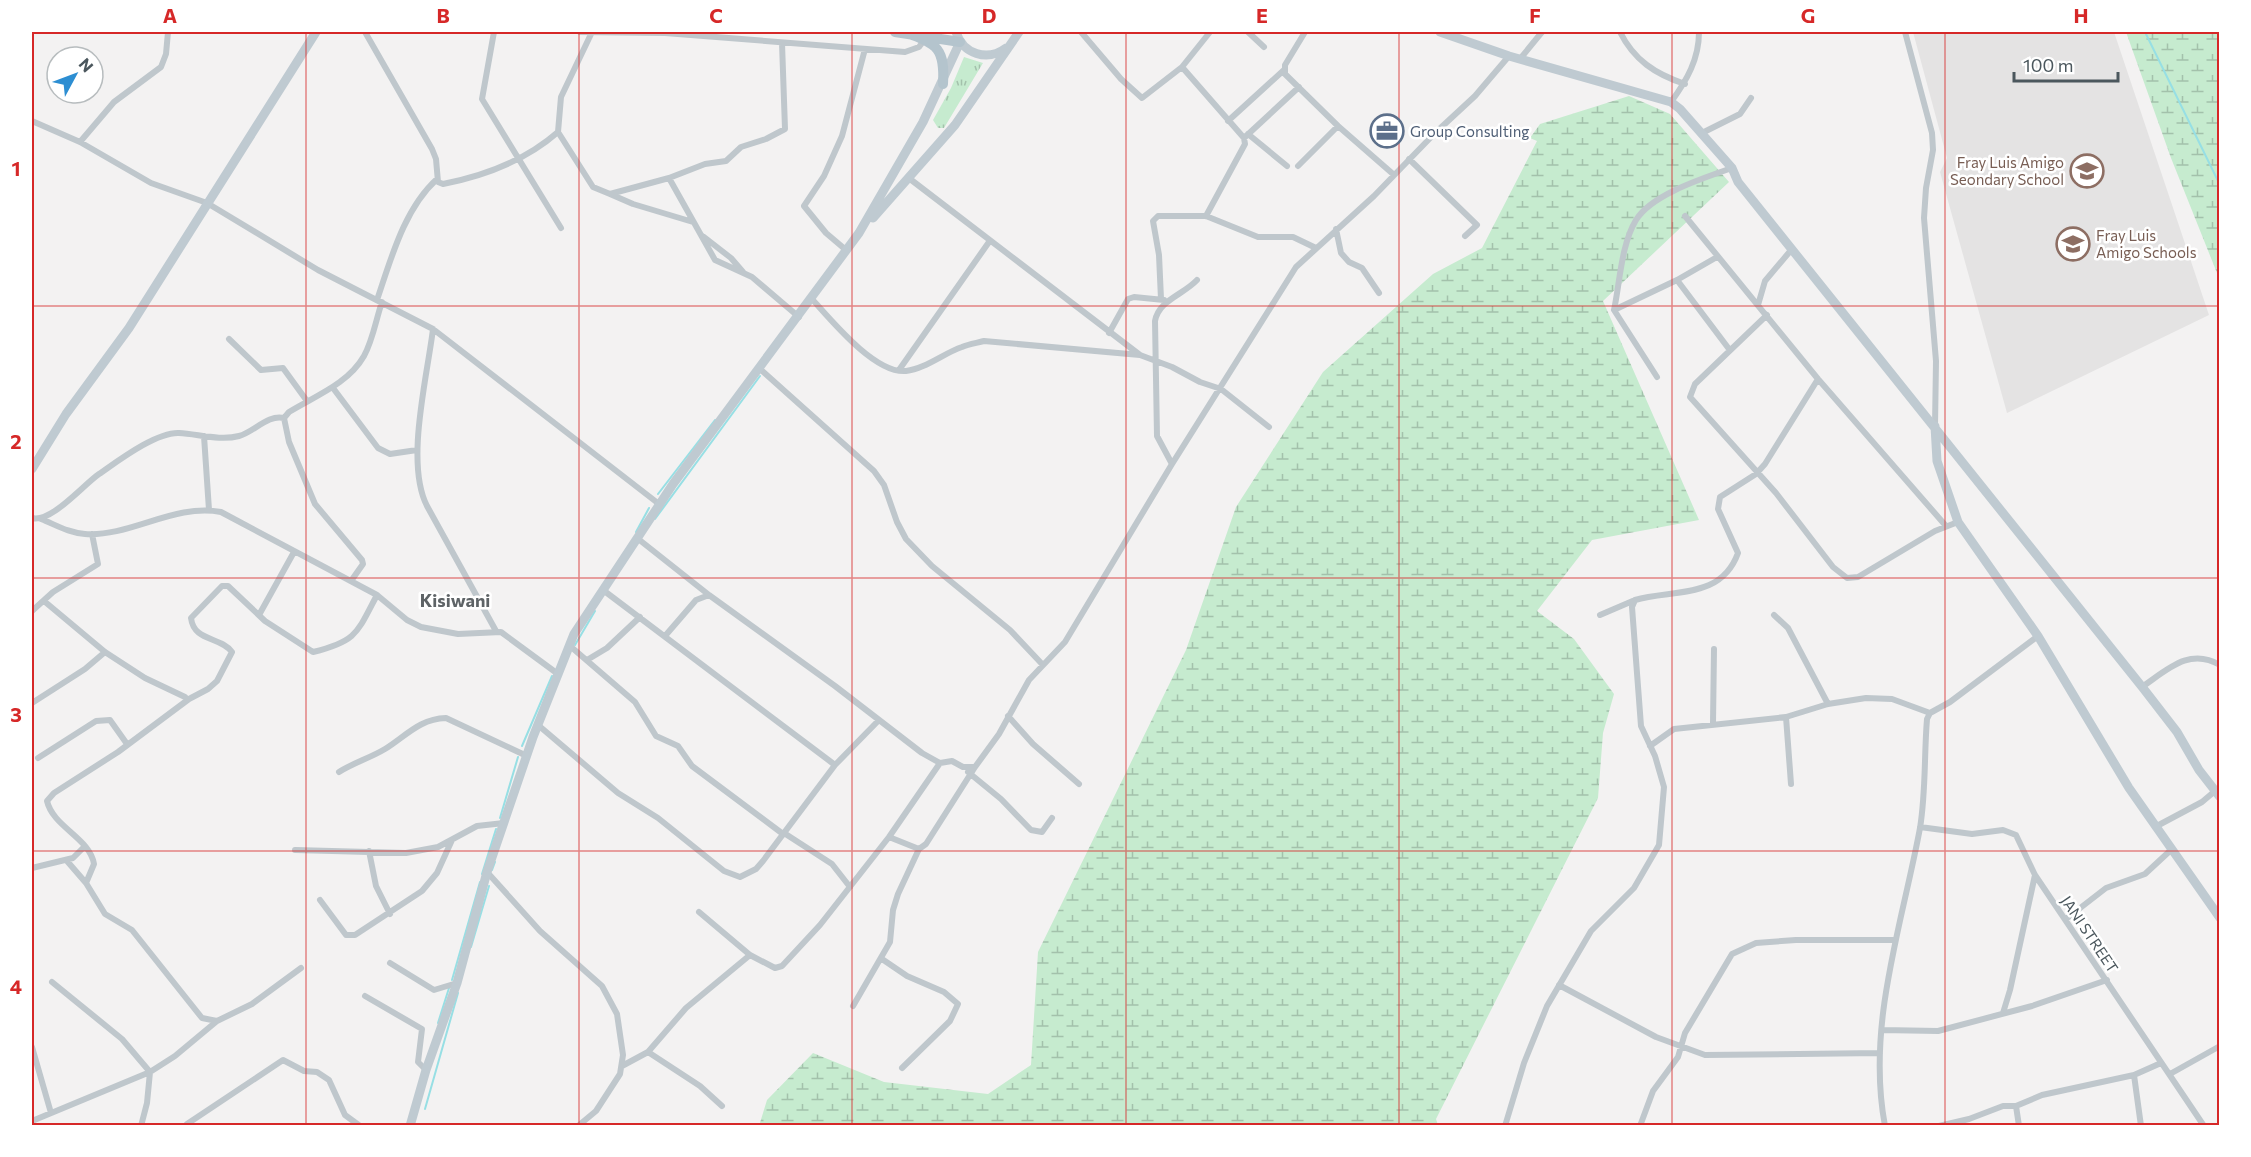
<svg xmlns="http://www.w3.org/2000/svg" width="2251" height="1157" font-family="Commissioner,sans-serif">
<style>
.education{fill:#e4e3e3}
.grass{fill:url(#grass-tufts)}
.wetland{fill:url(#wetland-marsh)}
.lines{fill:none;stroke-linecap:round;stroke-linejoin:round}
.stream{stroke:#97dfe4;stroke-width:2}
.street{stroke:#bfc7cc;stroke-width:6}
.secondary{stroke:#bfcad1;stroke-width:9}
.primary{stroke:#b4c4cd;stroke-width:10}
.grid{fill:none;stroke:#d62828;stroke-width:1.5;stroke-opacity:0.55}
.labels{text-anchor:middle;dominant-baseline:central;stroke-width:5;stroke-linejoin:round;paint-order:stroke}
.service-label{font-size:15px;fill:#4e5e75;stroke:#fff;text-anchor:start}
.education-label{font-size:15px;fill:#785e54;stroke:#fff;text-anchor:end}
.street-label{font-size:15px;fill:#4b575d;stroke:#fff}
.quarter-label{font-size:18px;font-weight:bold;fill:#5e6366;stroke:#fff}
.neatline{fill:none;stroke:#d62828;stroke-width:2}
.grid-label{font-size:20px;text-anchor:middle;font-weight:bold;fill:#d62828}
</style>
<defs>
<pattern id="grass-tufts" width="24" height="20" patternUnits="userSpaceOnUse" patternTransform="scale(1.5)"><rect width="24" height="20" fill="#c6ebcf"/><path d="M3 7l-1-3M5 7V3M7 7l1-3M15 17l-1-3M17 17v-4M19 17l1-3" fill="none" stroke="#a3c1ab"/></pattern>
<pattern id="wetland-marsh" width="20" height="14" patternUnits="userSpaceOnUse" patternTransform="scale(1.5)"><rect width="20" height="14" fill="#c6ebcf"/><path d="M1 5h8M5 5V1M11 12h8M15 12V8" fill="none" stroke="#a3c1ab"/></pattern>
</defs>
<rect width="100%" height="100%" fill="#f3f2f2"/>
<path class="education" d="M1913,32H2114L2209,315L2007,413L1940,172L1947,158Z"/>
<path class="grass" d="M964,57L983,63L944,128H938L933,120L951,88Z"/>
<path class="wetland" d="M2126,32H2219V278L2171,158Z
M1629,96L1670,114L1729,182L1603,301L1699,520L1592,540L1537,611L1574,639L1614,694L1603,733L1598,798L1436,1119L1438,1125L759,1126L767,1100L813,1053L884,1082L988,1094L1031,1065L1038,952L1186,650L1236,507L1323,372L1433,274L1482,248L1537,141L1530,138L1540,124Z"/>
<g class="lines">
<path class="stream" d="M2145,32L2220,185
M658,494L715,420
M655,519L760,376
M636,532L649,508
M575,645L595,611
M522,746L552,676
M500,818L518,757
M492,870L495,862
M482,874L496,829
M471,947L489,886
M452,980L480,882
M438,1023L449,988
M425,1109L458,993"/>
<path class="street" d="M365,32L432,149L436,159L438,182L443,184C484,176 526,160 558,132L561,97L592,32
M494,32L482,99L561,228
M580,32L665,33L905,52L919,47L925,39
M1081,32L1121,79L1142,98L1182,67
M1210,32L1182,67L1244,138
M1248,32L1264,47
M1305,32L1285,65V74L1338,126L1393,174
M1620,32C1634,60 1655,74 1685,84
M1905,32L1932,133L1933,150L1926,188L1924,218L1936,361L1935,426
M1520,59L1542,32
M1671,102C1687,80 1699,59 1699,32
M32,121L80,142L151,183L207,203L318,270L433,329L659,504
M1228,121L1284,70
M558,132L593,187L610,194L669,178L705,164L726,161L741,147L766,139L785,129L782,43
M1702,133L1740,114L1751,98
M1248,134L1287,166
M80,142L114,102L161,67L166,54L168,32
M1409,159L1477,225L1465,236
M1298,166L1338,126
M669,178L715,260L752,277L799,317
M910,179L1140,355L1172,367L1200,382L1221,389L1269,427
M610,194L633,204L693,222
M1206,216L1245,144L1244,138L1299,87
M1685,216L1818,379L1946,526
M1336,229L1341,253L1349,262L1362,268L1379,293
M704,237L731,258L743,272
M846,250L826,233L804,206L824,176L842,136L865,49
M1677,280L1729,349
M812,299C831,320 875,374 906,371C925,369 944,353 962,347C969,344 977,343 984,341L1140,355
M1161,299L1159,255L1153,221L1158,216H1206L1258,237H1293L1316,248
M377,300C391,259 404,209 437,179
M1758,305L1765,281L1792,249
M1614,310L1677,280L1717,257
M1767,315L1695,384L1690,397L1776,493L1833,567L1847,578L1858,577L1935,531L1958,522
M433,329C427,378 405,463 427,506L496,631
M1109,333L1128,299L1134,297L1164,300
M229,339L261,370L283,368L307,401
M760,369L874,471L884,485L897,522L906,539L932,566L1010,630L1042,664
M899,370L989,242
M1657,377L1614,310C1620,282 1621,245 1636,220C1652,194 1704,178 1732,168
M333,388L378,448L390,454L417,450
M204,436L209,510
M1172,464L1157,436L1155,321C1159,300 1183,295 1197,280
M32,518C51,523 82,486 99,474C118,461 156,432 179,433C198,434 220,441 239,436C254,432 268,414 284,418
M41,519C56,525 69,533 85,534C131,537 174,503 221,512L377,595L407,620L421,627L458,634L501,632L558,674
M637,538L709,595L835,686L922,753L940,763L952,761L963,767H975L999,734L1029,680L1065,642L1172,464L1296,267L1374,196L1434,134L1475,96L1509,56
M351,581L363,564L362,560L315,504L289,442L284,418L289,412C315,396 348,384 364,356C373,340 376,319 382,302
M603,590L835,765
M44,601L105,652L145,678L185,697
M32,611L53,592L98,564L92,534
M259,615L294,552
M1600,615L1635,600
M1774,615L1788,628L1828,704
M665,636L696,600L709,595
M570,646L635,702L656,736L678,746L692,766L783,834
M587,660L607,648L640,617
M2142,687C2167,670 2189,647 2220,665
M32,703L85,669L105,652
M1008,716L1033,744L1079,784
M1786,717L1791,784
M1713,723L1714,649
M538,725L618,793L658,818L724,871L740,877L756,869L763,861L835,765L879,720
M1650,746L1674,729L1786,717L1828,704L1866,698L1892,699L1930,713L1950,702L2038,636
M38,758L96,721L110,720L127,744
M339,772C353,763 370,758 385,749C406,736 419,719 446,718L527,756
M968,772L1001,799L1031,830L1042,832L1052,818
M1920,827L1972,834L2003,830L2016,835L2035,875L2204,1126
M2155,827L2202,802L2215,791
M784,833L832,864L850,887
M889,837L919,849L926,844L975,767
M295,850L406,853L438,847L477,826L504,823
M369,851L376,886L390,914
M67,861L86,883
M32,868L73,858L84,847
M487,872L540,931L602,986L617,1014L623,1055L620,1074L596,1111L578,1126
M320,900L346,935H355L422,891L437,873L452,840
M699,912L750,955L775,968L782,966L820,925L889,837L940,763
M2066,919L2106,888L2145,874L2172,849
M882,959L907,976L944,992L958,1004L950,1021L902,1068
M390,963L434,990L457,983
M52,982L122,1039L150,1072L147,1103L141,1126
M1559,985L1656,1037L1705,1055L1880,1053
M365,996L422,1029L418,1062L426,1070
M853,1006L890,942L893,910L898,894L919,849
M2003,1013L2010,990L2035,875
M217,1021L202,1018L132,930L105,914L86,883L94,864C90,838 53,827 47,801L54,793L118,752L189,699L208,689L217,681L232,652C220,636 194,642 191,618L222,586H228L265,621L313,652C357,641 357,633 377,595
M1882,1030L1938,1031L2032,1006L2107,980
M32,1047L51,1113
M648,1052L700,1086L722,1106
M622,1066L648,1052L686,1008L750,955
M2170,1074L2220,1046
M2134,1075L2141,1126
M2016,1106L2019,1126
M32,1121L150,1072L175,1056L217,1021L252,1004L301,968
M187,1124L283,1060L304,1071L317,1072L329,1080L345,1115L360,1126
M1505,1126L1524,1063L1547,1006L1591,931L1634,888L1659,845L1664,787L1655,756L1641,726L1632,607L1635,600C1673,589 1721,600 1738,553L1718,509L1720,497L1756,474L1765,464L1818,379
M1640,1126L1653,1091L1678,1057L1685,1033L1732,954L1756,943L1796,940H1895
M1885,1126C1866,1026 1902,925 1920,828C1926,792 1924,755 1927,719L1930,713
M1939,1126L1969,1119L2003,1106H2016L2042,1095L2134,1075L2161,1063"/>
<path class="secondary" d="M956,32C963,54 987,62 1006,48
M1440,32L1509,56L1671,102L1680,109L1732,168L1738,182L2143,688L2177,732L2199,770L2220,797
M873,218L955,125L1019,32
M1935,426L1937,461L1958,522L2038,636L2129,788L2220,918
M32,469L66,414L129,328L316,32
M410,1126L426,1070L457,983L487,872L533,737L574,634L673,484L859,233L923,122L960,42"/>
<path class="primary" d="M895,32L960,42
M906,33C938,43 945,50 943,84"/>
</g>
<path class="grid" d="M306,32V1126M579,32V1126M852,32V1126M1126,32V1126M1399,32V1126M1672,32V1126M1945,32V1126M32,306H2220M32,578H2220M32,851H2220"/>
<defs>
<symbol id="office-ring" viewBox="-11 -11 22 22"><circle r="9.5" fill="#fff" stroke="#5c6f8a" stroke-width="1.5"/><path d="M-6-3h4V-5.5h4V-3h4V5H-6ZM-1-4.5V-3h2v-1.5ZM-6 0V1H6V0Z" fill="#5c6f8a"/></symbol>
<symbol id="school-ring" viewBox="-11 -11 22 22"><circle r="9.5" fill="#fff" stroke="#8d6e63" stroke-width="1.5"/><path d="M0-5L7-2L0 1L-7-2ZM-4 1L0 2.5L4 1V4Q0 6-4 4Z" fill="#8d6e63"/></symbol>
</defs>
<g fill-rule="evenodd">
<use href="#office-ring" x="1368" y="112" width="38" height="38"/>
<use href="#school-ring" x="2068" y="152" width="38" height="38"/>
<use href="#school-ring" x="2054" y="225" width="38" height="38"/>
</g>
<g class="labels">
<g class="service-label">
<text x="1410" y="131">Group Consulting</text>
</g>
<g class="education-label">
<text x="2064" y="162">Fray Luis Amigo<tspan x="2064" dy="17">Seondary School</tspan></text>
<text x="2096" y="235" text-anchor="start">Fray Luis<tspan x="2096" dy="17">Amigo Schools</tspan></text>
</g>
<g class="street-label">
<text transform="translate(2090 934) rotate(56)">JANI STREET</text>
</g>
<g class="quarter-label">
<text x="455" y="600">Kisiwani</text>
</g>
</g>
<rect width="2251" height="1157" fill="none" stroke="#ffffff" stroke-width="66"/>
<g transform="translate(75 75) rotate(49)"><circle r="28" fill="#ffffff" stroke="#b7bcbe" stroke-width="1.5"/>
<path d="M0-4.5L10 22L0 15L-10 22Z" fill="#2d8ed2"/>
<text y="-9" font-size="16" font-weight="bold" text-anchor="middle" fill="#4b575d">N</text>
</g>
<path d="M2014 72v9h104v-9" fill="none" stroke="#4b575d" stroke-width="3"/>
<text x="2023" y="72" font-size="18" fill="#4b575d" stroke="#ffffff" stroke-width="4.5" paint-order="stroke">100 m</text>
<rect x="33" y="33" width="2185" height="1091" class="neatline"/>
<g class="grid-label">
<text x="170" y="23">A</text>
<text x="443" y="23">B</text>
<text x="716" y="23">C</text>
<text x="989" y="23">D</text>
<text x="1262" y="23">E</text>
<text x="1535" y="23">F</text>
<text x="1808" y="23">G</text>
<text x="2081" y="23">H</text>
<text x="16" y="176">1</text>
<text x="16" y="449">2</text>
<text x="16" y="722">3</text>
<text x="16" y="994">4</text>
</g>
</svg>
